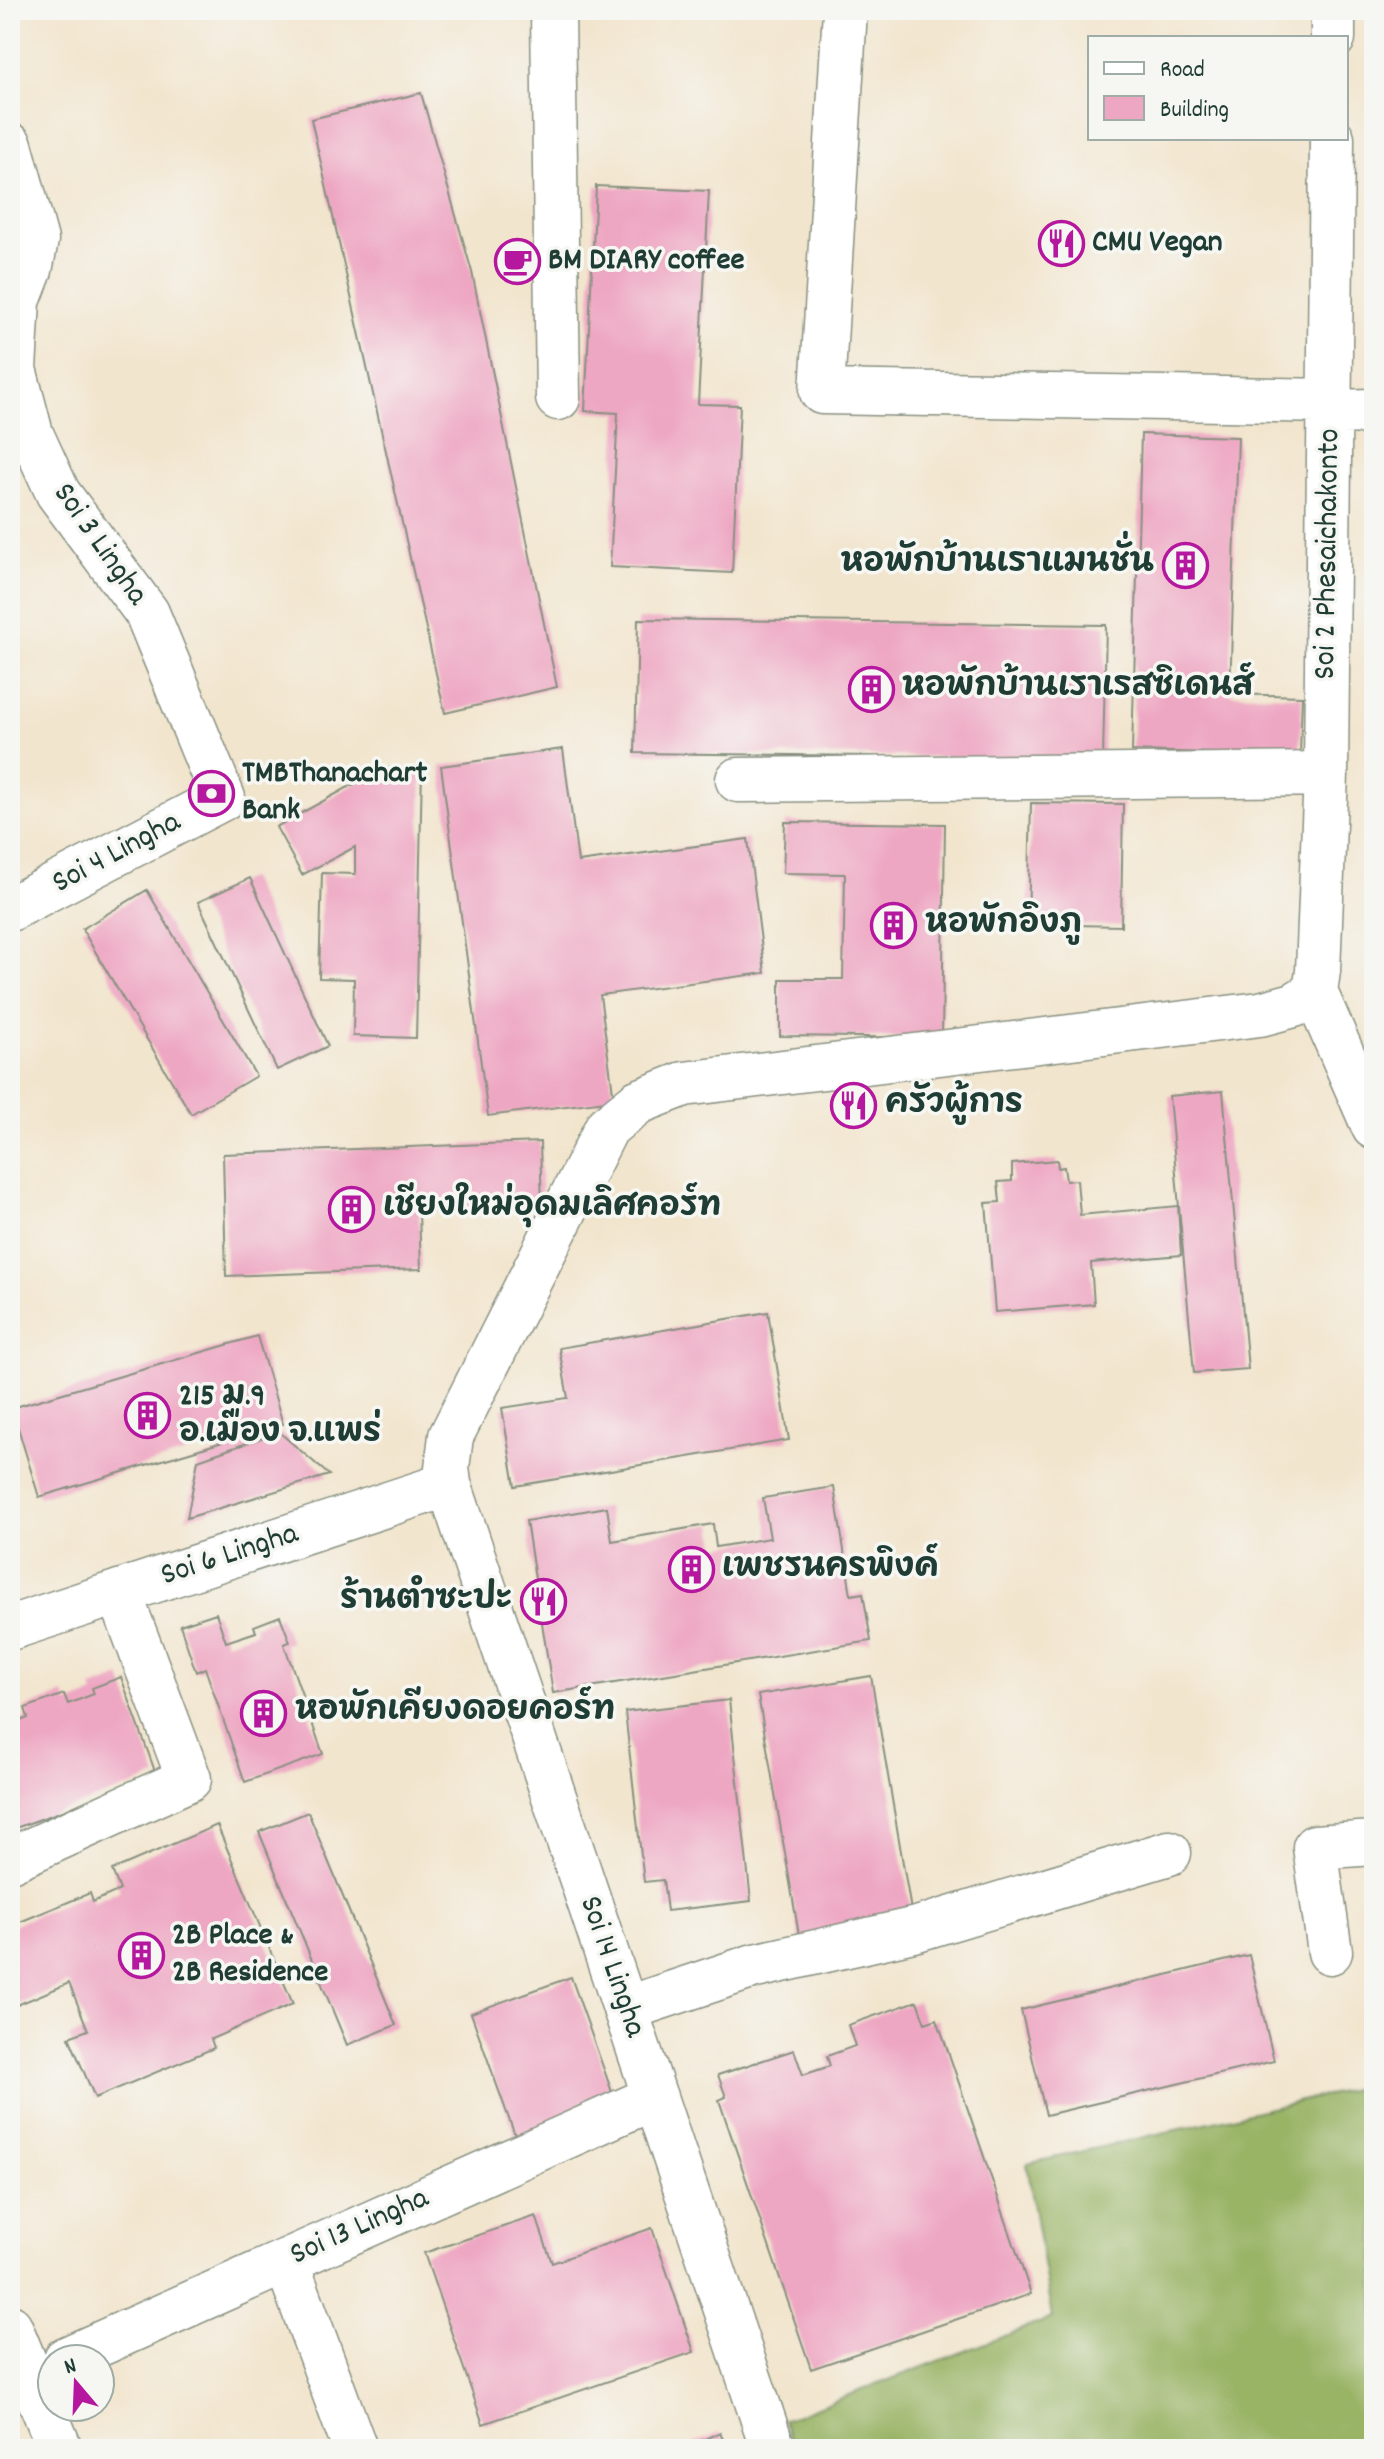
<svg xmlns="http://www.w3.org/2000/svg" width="1384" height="2459" font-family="Dekko,'Playpen Sans Thai',sans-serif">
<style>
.forest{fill:#9ab466;stroke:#5c784d;stroke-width:2}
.building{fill:#eea7c3}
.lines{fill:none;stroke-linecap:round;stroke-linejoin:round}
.minor-casing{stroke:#889181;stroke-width:47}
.minor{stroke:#fff;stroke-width:44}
.labels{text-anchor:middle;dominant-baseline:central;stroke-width:7;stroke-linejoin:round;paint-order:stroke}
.poi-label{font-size:32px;font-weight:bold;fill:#1f3d34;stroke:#f6f6f2;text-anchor:start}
.street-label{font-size:32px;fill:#1f3d34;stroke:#f6f6f2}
</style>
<rect width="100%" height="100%" fill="#f6f6f2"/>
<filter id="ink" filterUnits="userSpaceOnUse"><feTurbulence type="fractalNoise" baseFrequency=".0125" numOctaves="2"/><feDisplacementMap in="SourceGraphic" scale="16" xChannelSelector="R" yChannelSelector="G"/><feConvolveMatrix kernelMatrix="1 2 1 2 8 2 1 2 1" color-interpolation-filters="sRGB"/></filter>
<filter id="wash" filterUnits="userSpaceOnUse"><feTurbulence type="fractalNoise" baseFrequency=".006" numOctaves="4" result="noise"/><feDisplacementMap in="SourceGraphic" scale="32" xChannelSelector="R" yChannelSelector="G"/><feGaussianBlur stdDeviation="1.8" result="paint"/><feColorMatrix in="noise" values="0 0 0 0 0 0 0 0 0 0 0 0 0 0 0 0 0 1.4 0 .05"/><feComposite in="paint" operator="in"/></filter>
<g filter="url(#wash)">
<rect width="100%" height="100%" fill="#f2e5ce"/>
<path class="forest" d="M1358,2088L1374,2149V2449H794L783,2420L1052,2318L1027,2164Z"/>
<g id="blocks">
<path class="building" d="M421,93L472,272L557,687L445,713L311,119Z
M596,186L709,191L698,404L740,405L732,573L610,567L618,413L585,411Z
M1141,434L1238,437L1230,694L1302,696L1300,755L1132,751Z
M638,619L1106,625L1103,759L635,753Z
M563,749L578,862L748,839L765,973L600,995L614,1100L488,1116L441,766Z
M383,768L422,769L416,1038L353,1036L354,979L319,978L322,873L355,874V847L302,875L276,827Z
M1031,803L1123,804L1121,926L1028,924Z
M785,822L945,824L942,1038L780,1036V979H843L845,874L783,873Z
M250,878L328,1046L277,1070L198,902Z
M147,890L256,1076L191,1114L82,929Z
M1223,1091L1248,1369L1194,1373L1169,1096Z
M540,1142L542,1207L419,1212L421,1269L226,1276L223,1154Z
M1057,1160L1058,1168L1064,1167L1066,1181L1077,1180L1080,1215L1178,1206L1181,1255L1091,1263L1094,1304L995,1312L986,1203L1000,1202L998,1182L1012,1181V1164Z
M768,1312L789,1440L515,1486L502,1408L568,1398L559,1348Z
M257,1336L283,1424L39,1497L12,1408Z
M279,1432L329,1475L187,1518L198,1460Z
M834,1487L851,1595L863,1593L871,1641L553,1693L526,1521L607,1507L612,1541L713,1524L716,1547L770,1538L763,1498Z
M216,1613L226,1642L256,1632L254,1626L280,1616L290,1642L284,1644L323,1754L245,1782L205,1668L196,1672L180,1625Z
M871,1676L913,1922L800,1941L758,1695Z
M121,1677L157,1777L10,1830V1725L28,1718L25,1708L64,1694L68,1704L94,1694L92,1688Z
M729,1700L751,1901L667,1911L663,1880L644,1882L625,1712Z
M308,1812L396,2025L347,2045L259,1832Z
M217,1825L293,2004L211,2039L214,2048L95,2098L69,2037L88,2030L69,1983L10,2008V1926L90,1893L93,1902L120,1890L112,1870Z
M1249,1955L1274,2061L1046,2115L1021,2010Z
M571,1977L618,2109L518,2144L471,2013Z
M917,2001L925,2023L937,2019L1031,2294L811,2369L719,2100L726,2097L718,2075L794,2050L803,2075L830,2066L827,2056L855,2046L848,2025Z
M536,2216L552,2263L652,2228L694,2352L483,2424L424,2253Z
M720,2432L728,2449H683Z"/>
</g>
</g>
<g filter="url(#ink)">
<use href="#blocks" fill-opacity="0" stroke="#889181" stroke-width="2"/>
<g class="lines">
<defs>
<path id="minor" d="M553,10L558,398
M845,10L822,392L1331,401
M1333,38V10
M10,145L36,240L30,270L18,301L14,369L31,434L58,493L147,613L223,798L10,909
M1331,412L1374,411
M738,780L1326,774
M1315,992L1374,1127
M10,1628L449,1484
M10,1860L189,1779L119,1592
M1330,1952L1315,1847L1374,1843
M625,2009L751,1967L917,1929L1169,1853
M286,2261L355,2449
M10,2327L60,2449
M66,2359L655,2097
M773,2449L449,1484L447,1468L451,1436L607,1127L638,1102L684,1084L1260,1014L1294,1005L1315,992L1318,971L1326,774L1332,138"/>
</defs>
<use href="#minor" class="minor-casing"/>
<use href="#minor" class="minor"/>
</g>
</g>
<defs>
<symbol id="restaurant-ring" viewBox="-11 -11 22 22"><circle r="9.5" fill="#f6f6f2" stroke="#b5179e" stroke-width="1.5"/><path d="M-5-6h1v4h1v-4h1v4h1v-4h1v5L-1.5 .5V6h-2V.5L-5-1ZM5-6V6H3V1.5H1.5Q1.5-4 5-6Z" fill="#b5179e"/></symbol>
<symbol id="cafe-ring" viewBox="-11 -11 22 22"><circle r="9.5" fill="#f6f6f2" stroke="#b5179e" stroke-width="1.5"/><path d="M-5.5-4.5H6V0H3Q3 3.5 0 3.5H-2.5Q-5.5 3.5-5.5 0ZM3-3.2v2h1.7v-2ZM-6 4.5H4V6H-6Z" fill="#b5179e"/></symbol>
<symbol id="building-ring" viewBox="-11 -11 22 22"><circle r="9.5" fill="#f6f6f2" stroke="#b5179e" stroke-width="1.5"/><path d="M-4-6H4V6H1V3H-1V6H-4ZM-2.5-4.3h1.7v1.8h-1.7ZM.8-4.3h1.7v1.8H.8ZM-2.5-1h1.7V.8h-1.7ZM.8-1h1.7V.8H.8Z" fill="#b5179e"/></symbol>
<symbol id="bank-ring" viewBox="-11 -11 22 22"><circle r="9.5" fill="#f6f6f2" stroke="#b5179e" stroke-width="1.5"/><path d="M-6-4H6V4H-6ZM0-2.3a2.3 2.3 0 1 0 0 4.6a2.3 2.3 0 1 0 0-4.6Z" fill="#b5179e"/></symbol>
</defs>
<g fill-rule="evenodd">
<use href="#restaurant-ring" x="1036" y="218" width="51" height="51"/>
<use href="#cafe-ring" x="492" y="236" width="51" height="51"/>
<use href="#building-ring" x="1160" y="540" width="51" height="51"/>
<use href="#building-ring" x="846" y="664" width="51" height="51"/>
<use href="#bank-ring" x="186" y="768" width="51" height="51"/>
<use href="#building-ring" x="868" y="900" width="51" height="51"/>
<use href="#restaurant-ring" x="828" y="1080" width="51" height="51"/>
<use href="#building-ring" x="326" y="1184" width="51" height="51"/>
<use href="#building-ring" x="122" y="1390" width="51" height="51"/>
<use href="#building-ring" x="666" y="1544" width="51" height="51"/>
<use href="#restaurant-ring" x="518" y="1576" width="51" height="51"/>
<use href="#building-ring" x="238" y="1688" width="51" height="51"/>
<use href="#building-ring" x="116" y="1930" width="51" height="51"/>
</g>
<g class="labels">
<g class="poi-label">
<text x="1092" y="244">CMU Vegan</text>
<text x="548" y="262">BM DIARY coffee</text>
<text x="1154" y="565" text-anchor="end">หอพักบ้านเราแมนชั่น</text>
<text x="902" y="689">หอพักบ้านเราเรสซิเดนส์</text>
<text x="242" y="775">TMBThanachart<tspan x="242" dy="37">Bank</tspan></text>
<text x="925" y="926">หอพักอิงภู</text>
<text x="885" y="1106">ครัวผู้การ</text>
<text x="383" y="1209">เชียงใหม่อุดมเลิศคอร์ท</text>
<text x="179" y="1398">215 ม.9<tspan x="179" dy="37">อ.เมือง จ.แพร่</tspan></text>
<text x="722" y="1570">เพชรนครพิงค์</text>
<text x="512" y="1602" text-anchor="end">ร้านตำซะปะ</text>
<text x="295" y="1713">หอพักเคียงดอยคอร์ท</text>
<text x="172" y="1937">2B Place &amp;<tspan x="172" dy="37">2B Residence</tspan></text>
</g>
<g class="street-label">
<text transform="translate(99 545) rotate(55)">Soi 3 Lingha</text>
<text transform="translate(1329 554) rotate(-89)">Soi 2 Phesaichakonto</text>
<text transform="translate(117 854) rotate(-28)">Soi 4 Lingha</text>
<text transform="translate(230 1556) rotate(-18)">Soi 6 Lingha</text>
<text transform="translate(611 1967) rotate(71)">Soi 14 Lingha</text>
<text transform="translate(360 2228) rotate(-24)">Soi 13 Lingha</text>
</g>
</g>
<rect width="1384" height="2459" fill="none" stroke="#f6f6f2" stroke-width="40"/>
<rect x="1088" y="36" width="260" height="104" fill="#f6f6f2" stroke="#a0aca6" stroke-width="2"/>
<rect x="1104" y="62" width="40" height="12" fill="#ffffff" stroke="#a0aca6" stroke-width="2"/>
<text x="1160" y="76" font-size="24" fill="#1f3d34">Road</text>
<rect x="1104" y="96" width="40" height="24" fill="#eea7c3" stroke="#a0aca6" stroke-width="2"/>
<text x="1160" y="116" font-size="24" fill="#1f3d34">Building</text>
<g transform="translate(76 2383) rotate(341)"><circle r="38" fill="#f6f6f2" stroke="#a0aca6" stroke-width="2"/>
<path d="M0-6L14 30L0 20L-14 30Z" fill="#b5179e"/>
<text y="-12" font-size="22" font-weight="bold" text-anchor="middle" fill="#1f3d34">N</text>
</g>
</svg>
